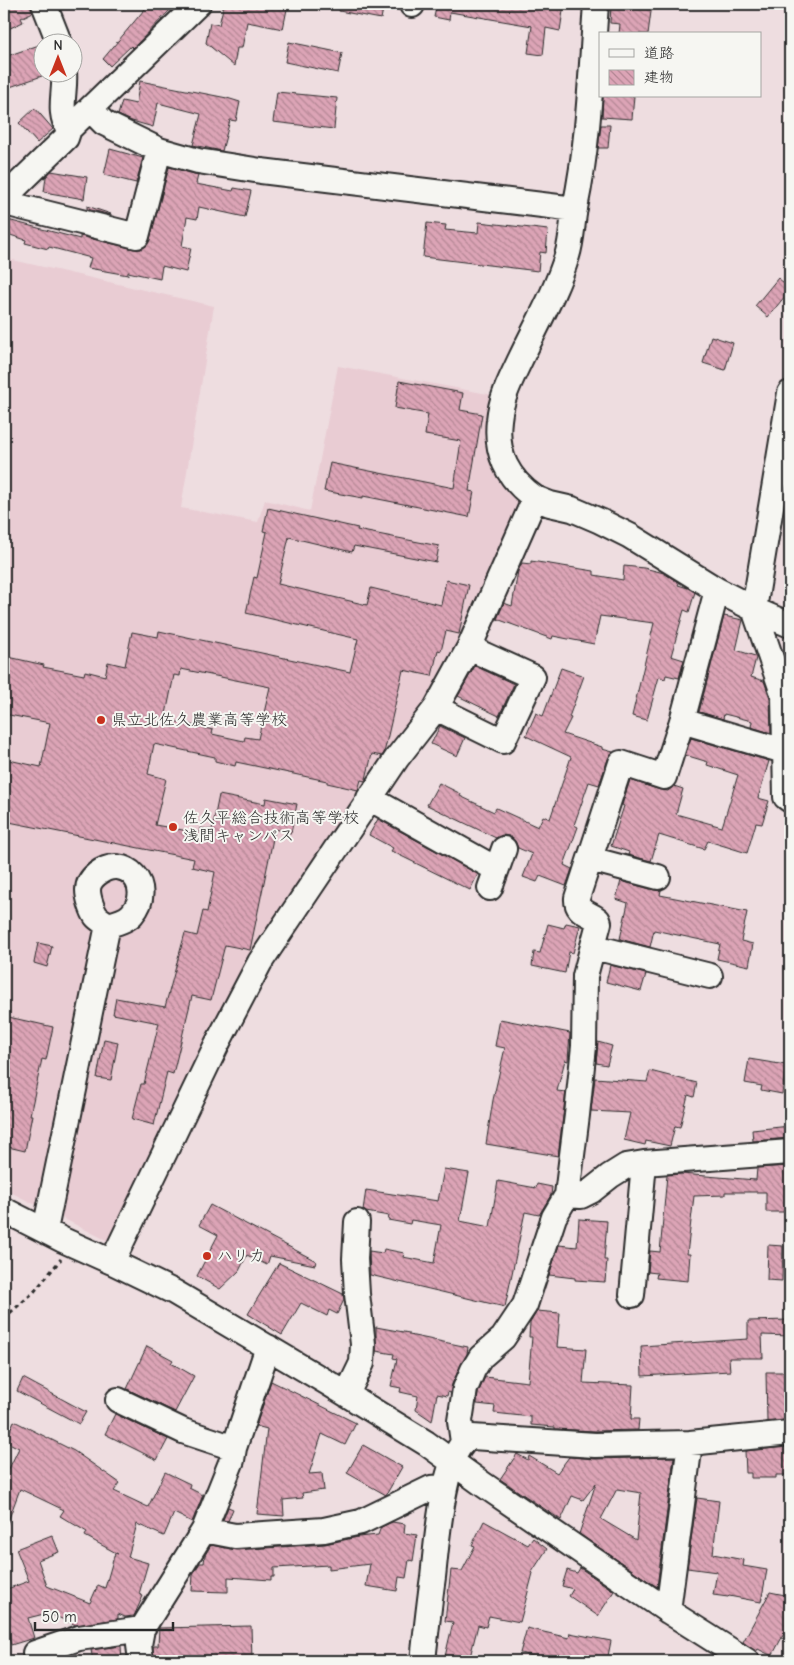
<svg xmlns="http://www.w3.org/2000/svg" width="794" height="1665" font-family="'Comic Neue','Klee One',sans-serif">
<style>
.built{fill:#e9ccd3}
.building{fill:url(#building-back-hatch);stroke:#2b2b2b;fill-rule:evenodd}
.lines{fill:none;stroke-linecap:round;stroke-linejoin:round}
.minor-casing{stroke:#2b2b2b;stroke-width:28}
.path{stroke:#2b2b2b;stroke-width:3;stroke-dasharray:4 4;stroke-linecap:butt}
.minor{stroke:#f6f6f2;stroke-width:24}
.poi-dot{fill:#c8321e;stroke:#f6f6f2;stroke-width:2}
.labels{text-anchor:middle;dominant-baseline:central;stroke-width:4;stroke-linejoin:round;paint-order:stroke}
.poi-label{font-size:16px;fill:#2b2b2b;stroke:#f6f6f2;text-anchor:start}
</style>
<defs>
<pattern id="building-back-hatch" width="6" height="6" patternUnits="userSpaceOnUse" patternTransform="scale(1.25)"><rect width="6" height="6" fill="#dca4b6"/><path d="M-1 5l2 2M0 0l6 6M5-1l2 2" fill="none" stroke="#b38694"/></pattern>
</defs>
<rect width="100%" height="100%" fill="#eedde0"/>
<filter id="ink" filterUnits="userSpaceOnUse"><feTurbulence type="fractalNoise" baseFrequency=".02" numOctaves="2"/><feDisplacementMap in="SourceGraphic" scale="10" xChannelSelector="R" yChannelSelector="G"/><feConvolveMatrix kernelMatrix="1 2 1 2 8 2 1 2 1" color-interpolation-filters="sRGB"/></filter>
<g filter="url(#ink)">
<path class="built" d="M4,258L214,306L181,508L258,522L265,500L310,511L338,366L493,395L522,500L452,664L259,950L110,1242L4,1189Z"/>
<path class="building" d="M11,4H31L33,12L21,18L23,22L4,31V7Z
M149,4H176L133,48L131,46L110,66L103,59Z
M224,4H288L283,29L247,22L242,48H237L234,66L206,43L210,23L219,25Z
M340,4H384L381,19L339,11Z
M437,4H564L560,31L546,28L543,55L528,53L532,26L450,12L449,20L434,17Z
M611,4H652L648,34H619L620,24L610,23Z
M289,42L342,53L338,73L285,62Z
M42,44V76L4,89V57Z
M140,81L227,98L240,102L236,121L230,120L222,151L193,145L201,114L158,103L153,127L132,121L118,115L122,101L136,104Z
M277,92L337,98L334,129L273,122Z
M603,96H634L632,119L602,117Z
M35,108L53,129L37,143L19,123Z
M601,125H610L608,148H598Z
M110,149L143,158L136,183L104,175Z
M169,167L198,175L196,184L233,191L234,188L251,191L245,217L199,207L197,219L187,217L182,246L191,248L186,272L162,266L160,279L128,272V275L88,268L91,258L49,247L48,249L25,243L26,240L4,233V219L80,239V236L134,249H141L147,245L150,239Z
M51,171L87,177L84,199L44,192L46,177Z
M87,206L111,214V215L87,209Z
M479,222L548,230L546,253L540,252L538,271L423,257L427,223L446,225L445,230L478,233Z
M778,278L790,288V290L768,317L755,306Z
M711,336L733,343L725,370L703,363Z
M399,381L463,393L460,410L482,414L469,491L474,492L469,517L363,496V498L324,491L330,463L454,488L461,441L425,435L428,414L395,408Z
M268,508L358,528L357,530L439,546L436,562L354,546L352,552L289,537L278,584L367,605L371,588L441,605L446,580L469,585L459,634L446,631L441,651L438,650L432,676L403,670L384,753L382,756L372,754L366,779L365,781L361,780L358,790L327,783V781L236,762L235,766L215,761V757L154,744L148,774L166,779L155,825L199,833L200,828L212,830L219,795L265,804L266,798L297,804L291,833L275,829L250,950L225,945L211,1000L192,996L173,1074L167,1072L154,1125L132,1119L141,1084H144L159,1023L113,1014L116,998L165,1007L185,933L197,936L203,911L207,912L215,872L192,867L194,859L4,821V759L41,767L50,723L4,714V656L44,665L43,667L84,675L85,671L105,676L108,662L125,666L132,632L158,637L159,631L350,672L358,639L246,613L254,577L257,578L267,532L263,531ZM181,669L270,687L258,739L245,737L244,741L212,734L213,730L165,719L174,675L180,676Z
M531,561L594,571V575L623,580L624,566L644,568L664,573L679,583L678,585L688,588L695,592L689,612L684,610L671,656L684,660L679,678L666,675L665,679L659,677L647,720L632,716L654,623L600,616L594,644L553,636L552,639L497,619L504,603L512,606L518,571L522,563L531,564Z
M724,616L743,620L736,650L755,656L756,658L751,677L764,681L770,698L771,733L751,727L752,721L724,714L723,719L699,712Z
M475,666L514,684L499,716L458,696Z
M561,668L584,676L569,717L571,718L563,734L602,747V749L613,752L608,759L599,785L589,782L574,825L578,827L564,865L572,869L566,886L540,876L537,882L523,877L532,854L518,848L515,841L509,836L502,835L496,838L427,805L439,783L461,794L460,796L494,812L496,808L538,827L543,816L550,819L571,757L526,736L536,713L543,716Z
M440,726L465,738L457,756L431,744Z
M691,738L769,761L758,798L769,801L762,824L756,823L747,853L708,841L704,849L659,835L651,861L628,855L629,852L611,846L624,806L622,805L630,780L660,790L668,791L674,786L683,789L676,814L722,827L738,775L707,765L708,762L685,755Z
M378,819L478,874L470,890L391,851L393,848L369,835Z
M621,881L654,890H661L660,895L747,912L741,941L753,944L749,966L717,959L720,944L654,930L650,947L620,939L628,903L616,899Z
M566,923L580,926L573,953L569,952L565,973L532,966L534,952L540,953L548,924L564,928Z
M38,943L52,946L47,967L34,963Z
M610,965L646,974L641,991L606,982Z
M4,1016L53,1027L46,1060L42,1059L30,1115H32L25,1151L4,1146Z
M500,1019L570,1033L568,1061L565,1060L557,1091L566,1092L558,1156L486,1144L493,1100L505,1048L495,1046Z
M104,1039L118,1042L111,1080L97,1078Z
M598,1042L612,1046L607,1065L596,1063Z
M749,1059L786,1065L782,1094L761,1090L762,1086L745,1083Z
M650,1071L697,1083L694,1097L688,1095L680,1127L675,1126L670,1146L646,1141L645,1145L624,1140L630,1113L591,1111L595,1078L647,1082Z
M790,1126L789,1138L753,1141L752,1130Z
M790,1166V1212H766V1192H725V1195L694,1196L687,1254H690L688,1281L656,1278L657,1273L648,1272L650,1251L660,1252L667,1175L681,1174L756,1180L757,1168Z
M444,1169L469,1173L460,1221L490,1227L498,1181L536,1188L537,1184L552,1187L551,1195L539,1215L525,1212L505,1307L370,1275L369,1251L383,1253L384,1249L404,1253L403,1257L434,1263L441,1225L411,1220L410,1224L388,1220L389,1216L366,1212L363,1210L366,1190L438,1201Z
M210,1205L316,1261L315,1265L270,1256L267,1265L247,1255L239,1271L220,1289L197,1276L218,1235L199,1225Z
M579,1219L607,1221L604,1260H607L605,1282L575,1280V1278L549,1275L559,1245L577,1247Z
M768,1245L783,1246L782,1281L767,1280Z
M279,1263L343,1294L344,1300L337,1314L329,1310L327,1316L301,1303L282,1335L248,1314Z
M537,1311L560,1313L557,1347L586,1349L583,1383L633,1385L631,1419H639L638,1430L595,1431L555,1429V1427L531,1425V1417L494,1413L495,1406L477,1404L478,1393L485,1377L528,1382L532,1337H529L530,1323Z
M790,1320V1336L762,1335L763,1358H729L730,1371L642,1376L641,1346L748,1339V1321Z
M376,1327L409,1333V1335L468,1347L467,1354L452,1384L450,1393L448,1392L447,1396L437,1394L432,1421L416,1410L418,1396L400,1392L401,1388L391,1386L397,1359L393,1358L394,1354L376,1351Z
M147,1346L173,1360L171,1363L194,1376L175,1412L127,1389Z
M766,1372H790V1401H786V1420L767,1422Z
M23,1378L86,1412L79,1424L17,1391Z
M271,1381L356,1423L345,1445L322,1434L309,1474L322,1473L324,1490L302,1493L303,1498L283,1500L284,1516L257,1514L267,1429L256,1426Z
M115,1414L168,1439L157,1460L105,1434Z
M14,1421L74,1451L120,1483L114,1491L148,1507L165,1472L190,1484L189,1488L203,1495L192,1522L174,1513L164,1536L137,1524L128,1557L148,1563L139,1594L143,1596L134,1616L125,1617L118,1614V1619L76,1625L48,1613L28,1618L34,1638L11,1645L4,1620V1590L29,1581L16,1549L52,1535L59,1552L38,1560L47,1586L90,1603L98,1585L105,1588L115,1553L118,1554L85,1536L87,1532L60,1516L64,1510L20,1489L5,1529H4V1479L19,1448L5,1441Z
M363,1445L402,1467L386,1495L347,1473Z
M786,1447V1451H788L789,1475H776V1478H751V1473H746L745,1451Z
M517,1454L528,1460L529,1456L557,1473L569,1457L595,1459L674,1457L657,1587L579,1534L596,1483L583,1500L572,1496L561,1520L500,1479ZM617,1489L641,1493L636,1540L601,1519Z
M697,1498L719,1501L713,1554L744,1560L743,1566L767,1570L761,1602L729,1596L728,1597L713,1595L717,1572L687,1568Z
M228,1507L233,1509L228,1521L223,1520Z
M484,1521L528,1545L533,1538L547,1549L532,1572L533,1573L520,1622L489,1616L486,1627L478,1625L469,1661H444L453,1622L445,1621L451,1570L462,1571L475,1546L472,1545Z
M392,1522L405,1524L404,1533L417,1535L413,1561L409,1560L406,1578L399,1577L397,1591L366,1586L370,1564L329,1569V1565L274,1568V1577H271V1580L228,1577V1592L192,1591L193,1574L200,1563H204L205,1555L211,1545L236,1550L325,1544L358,1537L378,1535L381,1527Z
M580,1568L614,1591L598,1616L569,1596L573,1589L562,1586L567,1570L577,1573Z
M770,1592L790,1596V1610L787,1628L772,1656L758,1649L756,1652L743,1642Z
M251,1626L252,1661H154L153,1646H158L159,1628Z
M527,1628L569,1638L570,1633L611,1641L607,1661H556L520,1653Z
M121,1646L122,1661H93L91,1650Z"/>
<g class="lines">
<defs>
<path id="minor" d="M44,4L59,42
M412,5V4
M64,72C66,91 57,113 69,129
M90,109L104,123L159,150L198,161L261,171L575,209
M159,150L137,236L13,205L4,198L66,138L69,129L198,4
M790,393L754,609L784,696L786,797L790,800
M535,498L550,504L572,509L600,521L630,536L717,590L762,613L790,625
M436,708L503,741L533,677L469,648
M682,721L784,751
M369,798L496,869
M590,859L658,877
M490,888L504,849
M594,947L710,976
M567,1195L581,1196L591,1191L610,1176L626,1166L644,1163L790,1152
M4,1210L63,1240L112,1262L174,1292L328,1383L426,1443L484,1485L668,1611L747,1661
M45,1230L108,925C105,922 99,920 96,916C92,910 88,897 88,890C88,884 92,878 97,874C125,852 156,887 132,914C127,920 116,923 108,925
M112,1262L217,1044L260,962L397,758L436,708L469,648L535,498C508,479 495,455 499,420C501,398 511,379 520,360C536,326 556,292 567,256C572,240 572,224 575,208C589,141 591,72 596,4
M632,1295L644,1163
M347,1394L362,1363L363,1344L357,1294L355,1259L357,1222
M118,1400L183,1431L234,1448
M463,1442L460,1421L465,1389L473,1370L481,1357L503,1338L525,1305L554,1217L567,1195L577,1115L584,1046L585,976L599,923L598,920C589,912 576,913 577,898L621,763L664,777L682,721L717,590
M204,1530L235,1536L324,1530L361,1522L431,1488L445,1487
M668,1611L690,1443
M35,1653L79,1638L142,1629
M141,1661L139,1645L142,1629L204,1530L232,1460L234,1448L268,1347
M423,1661C426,1633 429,1605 433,1577C436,1551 443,1445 472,1437L595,1445L690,1443L790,1433"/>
</defs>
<use href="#minor" class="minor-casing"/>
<path class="path" d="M4,1318L34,1292L61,1259"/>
<use href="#minor" class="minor"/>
</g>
</g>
<g class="poi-dot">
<circle cx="101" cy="720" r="5"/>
<circle cx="173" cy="827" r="5"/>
<circle cx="207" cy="1256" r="5"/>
</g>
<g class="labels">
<g class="poi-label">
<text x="111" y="720">県立北佐久農業高等学校</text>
<text x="183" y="818">佐久平総合技術高等学校<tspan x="183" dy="18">浅間キャンパス</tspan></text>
<text x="217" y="1256">ハリカ</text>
</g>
</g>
<rect width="794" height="1665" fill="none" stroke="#f6f6f2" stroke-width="20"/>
<rect x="10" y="10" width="774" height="1645" fill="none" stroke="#2b2b2b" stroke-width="2" filter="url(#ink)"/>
<rect x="599" y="32" width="162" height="65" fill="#f6f6f2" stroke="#a5a5a2"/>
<rect x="609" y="49" width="25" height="8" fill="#f6f6f2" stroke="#a5a5a2"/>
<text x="644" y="58" font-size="15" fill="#2b2b2b">道路</text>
<rect x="609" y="70" width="25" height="15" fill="url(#building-back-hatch)" stroke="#a5a5a2"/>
<text x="644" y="82" font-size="15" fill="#2b2b2b">建物</text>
<g transform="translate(58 58)"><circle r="24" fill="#f6f6f2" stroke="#a5a5a2"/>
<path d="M0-4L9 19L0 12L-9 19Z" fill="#c8321e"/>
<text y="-8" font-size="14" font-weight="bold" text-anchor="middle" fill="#2b2b2b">N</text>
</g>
<path d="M35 1622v8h138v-8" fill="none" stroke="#2b2b2b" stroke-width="2.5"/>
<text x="42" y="1622" font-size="15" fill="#2b2b2b" stroke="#f6f6f2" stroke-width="4" paint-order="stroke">50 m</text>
</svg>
